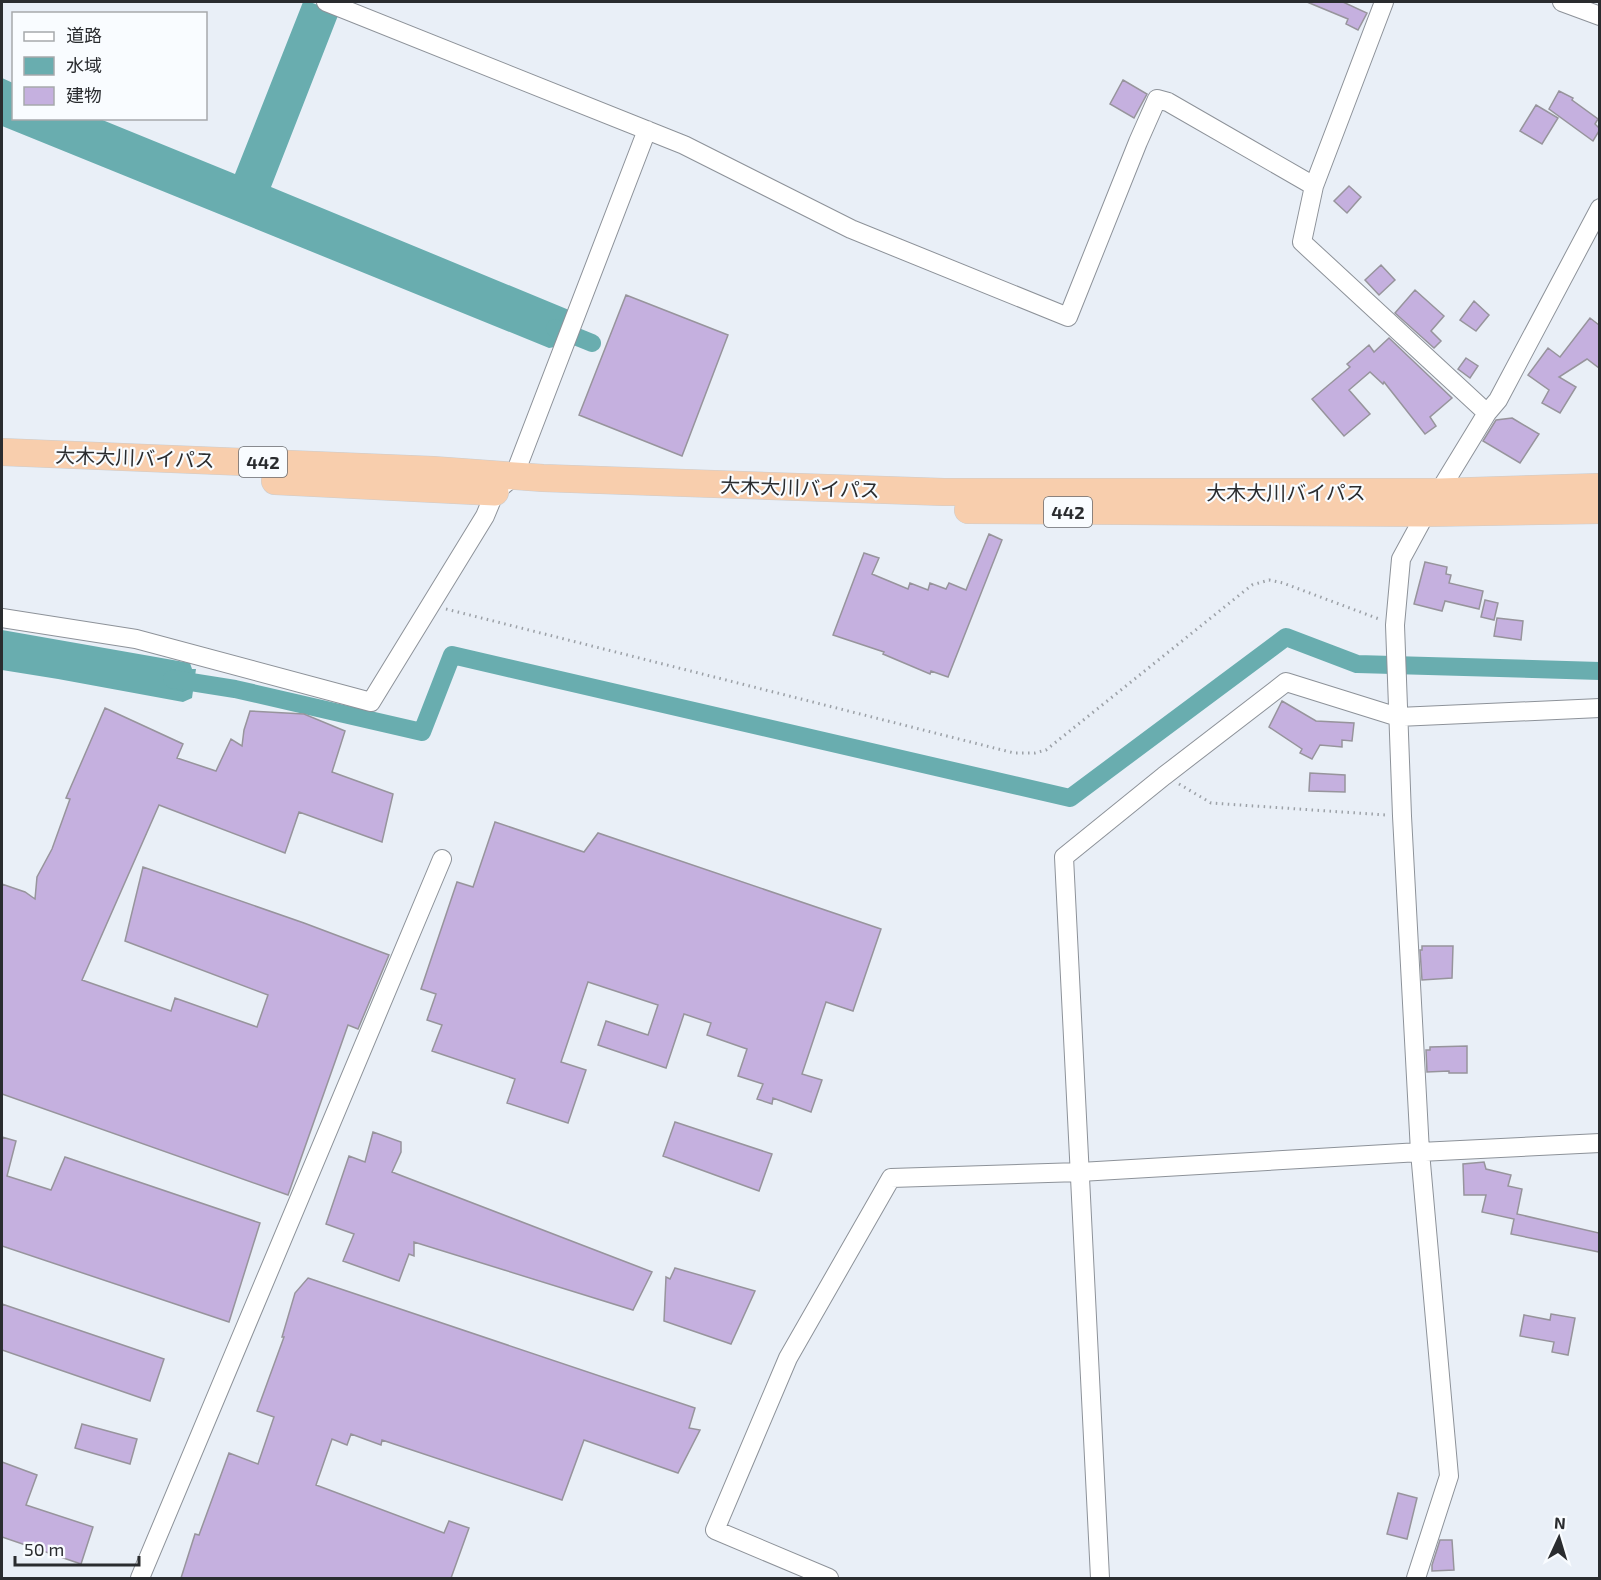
<svg xmlns="http://www.w3.org/2000/svg" width="1601" height="1580" font-family="'Exo 2','Noto Sans JP',sans-serif">
<style>
.water{fill:#69adaf}
.lines{fill:none;stroke-linecap:round;stroke-linejoin:round}
.canal{stroke:#69adaf;stroke-width:18}
.building{fill:#c5b0df;stroke:#97949c;stroke-width:1.5}
.minor-casing{stroke:#8d9299;stroke-width:20}
.highway-casing{stroke:#cccccd;stroke-width:28}
.path{stroke:#9ca1a7;stroke-width:3;stroke-dasharray:1.5 4.5;stroke-linecap:butt}
.minor{stroke:#fff;stroke-width:18}
.highway{stroke:#f8cead;stroke-width:27}
.labels{text-anchor:middle;dominant-baseline:central;stroke-width:4.5;stroke-linejoin:round;paint-order:stroke}
.shield{fill:#f9fcff;stroke:#686a6d;stroke-width:1.5}
.shield-label{font-size:18px;font-weight:bold;fill:#2a2c2f}
.street-label{font-size:20px;fill:#2a2c2f;stroke:#f9fcff}
</style>
<rect width="100%" height="100%" fill="#e9eff7"/>
<path class="water" d="M303,2H310L339,13L271,187L569,310L555,347L549,348L2,126V78L13,83L14,118L100,119L235,174Z
M2,630L190,663L192,669H196L192,698L183,702L58,679L2,670Z"/>
<g class="lines">
<path class="canal" d="M555,328L592,343
M172,679L235,689L422,732L452,655L1070,798L1286,637L1357,664L1600,671"/>
</g>
<path class="building" d="M1307,2H1343L1367,13L1358,30L1346,24L1348,19Z
M1123,80L1147,94L1134,118L1110,104Z
M1559,91L1573,98L1572,100L1598,119L1595,124L1599,128V131L1593,141L1549,109Z
M1536,105L1558,118L1542,144L1520,131Z
M1349,186L1361,197L1347,213L1334,201Z
M1381,265L1395,280L1379,295L1365,280Z
M1415,290L1444,316L1431,331L1441,341L1434,348L1395,313Z
M626,295L728,335L682,456L579,415Z
M1474,301L1489,315L1476,331L1460,320Z
M1590,318L1599,325V368L1587,359L1559,377L1576,387L1560,413L1542,403L1549,390L1528,375L1548,348L1560,357Z
M1389,338L1452,398L1430,417L1436,426L1425,434L1384,382L1383,384L1370,372L1349,390L1370,414L1344,436L1312,399L1350,367L1347,364L1369,345L1374,352Z
M1466,358L1478,366L1470,378L1458,369Z
M1512,418L1539,434L1520,463L1483,441L1496,420Z
M989,534L1002,540L948,677L931,671L930,674L883,654L884,652L833,635L864,553L879,558L872,574L908,589L910,583L928,590L930,583L946,589L949,583L966,590Z
M1425,562L1447,567L1446,574L1451,575L1449,583L1483,591L1479,609L1445,601L1442,611L1414,604Z
M1485,600L1498,603L1494,620L1481,617Z
M1497,618L1523,621L1521,640L1494,636Z
M1282,701L1316,721L1354,723L1352,741L1342,740V747L1320,745L1312,759L1300,753L1302,749L1269,727Z
M105,708L183,744L177,758L216,771L231,739L242,746L244,730L250,711L304,714L345,731L332,772L393,794L382,842L299,812L285,853L159,805L82,980L171,1011L175,998L257,1027L268,995L125,941L143,867L304,923L389,955L358,1029L348,1025L288,1195L2,1094V884L25,892L35,899L37,877L52,849L70,799L66,798Z
M1310,773L1345,775V792L1309,791Z
M495,822L584,852L598,833L881,929L853,1011L826,1002L802,1074L822,1080L811,1112L773,1098L772,1104L757,1099L763,1084L738,1076L747,1049L707,1035L711,1023L684,1014L666,1068L598,1045L606,1021L648,1035L658,1005L588,982L561,1062L586,1070L568,1123L507,1103L515,1079L432,1051L442,1025L427,1020L436,994L421,989L457,882L473,887Z
M1422,946H1453L1452,978L1422,980L1420,950H1422Z
M1467,1046V1073H1449V1071L1427,1072L1426,1050H1430V1047Z
M675,1122L772,1154L759,1191L663,1156Z
M373,1132L401,1142V1152L392,1172L652,1272L633,1310L414,1242V1256L409,1254L399,1281L343,1261L354,1234L326,1224L349,1156L365,1162Z
M2,1137L16,1141L7,1176L51,1190L65,1157L260,1223L229,1322L2,1246Z
M1484,1162L1486,1169L1511,1175L1508,1186L1522,1189L1517,1214L1599,1233V1252L1511,1234L1514,1219L1482,1212L1486,1195H1464L1463,1164Z
M675,1268L755,1291L731,1344L664,1321L666,1277L670,1279Z
M308,1278L695,1408L689,1428L700,1430L678,1473L584,1440L562,1500L382,1440L381,1445L351,1434L347,1445L332,1439L316,1485L444,1533L449,1521L469,1528L451,1578H181L195,1534L199,1535L229,1453L258,1464L274,1417L257,1411L284,1337H282L295,1293Z
M2,1304L164,1359L150,1401L2,1350Z
M1551,1314L1575,1318L1568,1355L1552,1352L1554,1342L1520,1336L1524,1315L1550,1320Z
M82,1424L137,1439L130,1464L75,1448Z
M2,1462L37,1475L26,1505L93,1527L81,1564L2,1537Z
M1398,1493L1417,1498L1407,1539L1387,1534Z
M1440,1540H1452L1454,1570L1432,1571V1565Z"/>
<g class="lines">
<defs>
<path id="minor" d="M326,2L684,145L851,229L1068,317L1138,142L1157,99L1168,102L1314,186
M1384,2L1314,186L1302,242L1487,413
M1562,2L1600,16
M1600,208L1498,400L1487,413L1426,513L1401,559L1395,625L1402,816L1420,1152L1600,1143
M2,618L136,639L371,702L485,516L495,492L514,476L647,130
M140,1578L442,859
M829,1578L715,1530L788,1358L891,1178L1080,1172L1420,1152L1449,1476L1416,1578
M1100,1578L1064,857L1164,776L1286,682L1398,717L1600,708"/>
<path id="highway" d="M2,452L433,470L543,478L944,492H1440L1600,487
M275,481L495,492
M968,510L1426,513L1600,510"/>
</defs>
<use href="#minor" class="minor-casing"/>
<use href="#highway" class="highway-casing"/>
<path class="path" d="M446,609L1014,753H1035L1046,750L1252,585L1269,580L1283,583L1379,619
M1179,784L1211,803L1386,815"/>
<use href="#minor" class="minor"/>
<use href="#highway" class="highway"/>
</g>
<g class="labels">
<g class="shield">
<rect x="239" y="447" width="48" height="30" rx="4.5"/>
<rect x="1044" y="497" width="48" height="30" rx="4.5"/>
</g>
<g class="shield-label">
<text x="263" y="462">442</text>
<text x="1068" y="512">442</text>
</g>
<g class="street-label">
<text transform="translate(135 457) rotate(2)">大木大川バイパス</text>
<text transform="translate(800 487) rotate(2)">大木大川バイパス</text>
<text x="1286" y="492">大木大川バイパス</text>
</g>
</g>
<rect width="1601" height="1580" fill="none" stroke="#2a2c2f" stroke-width="6"/>
<rect x="12" y="12" width="195" height="108" fill="#f9fcff" stroke="#a6a9ac" stroke-width="1.5"/>
<rect x="24" y="32" width="30" height="9" fill="#ffffff" stroke="#a6a9ac" stroke-width="1.5"/>
<text x="66" y="42" font-size="18" fill="#2a2c2f">道路</text>
<rect x="24" y="57" width="30" height="18" fill="#69adaf" stroke="#a6a9ac" stroke-width="1.5"/>
<text x="66" y="72" font-size="18" fill="#2a2c2f">水域</text>
<rect x="24" y="87" width="30" height="18" fill="#c5b0df" stroke="#a6a9ac" stroke-width="1.5"/>
<text x="66" y="102" font-size="18" fill="#2a2c2f">建物</text>
<g transform="translate(1559 1538) rotate(4)" stroke="#f9fcff" stroke-width="4.5" paint-order="stroke">
<path d="M0-4.5L10 22L0 15L-10 22Z" fill="#2a2c2f"/>
<text y="-9" font-size="16" font-weight="bold" text-anchor="middle" fill="#2a2c2f">N</text>
</g>
<path d="M15 1556v9h124v-9" fill="none" stroke="#2a2c2f" stroke-width="3"/>
<text x="24" y="1556" font-size="18" fill="#2a2c2f" stroke="#f9fcff" stroke-width="4.5" paint-order="stroke">50 m</text>
</svg>
